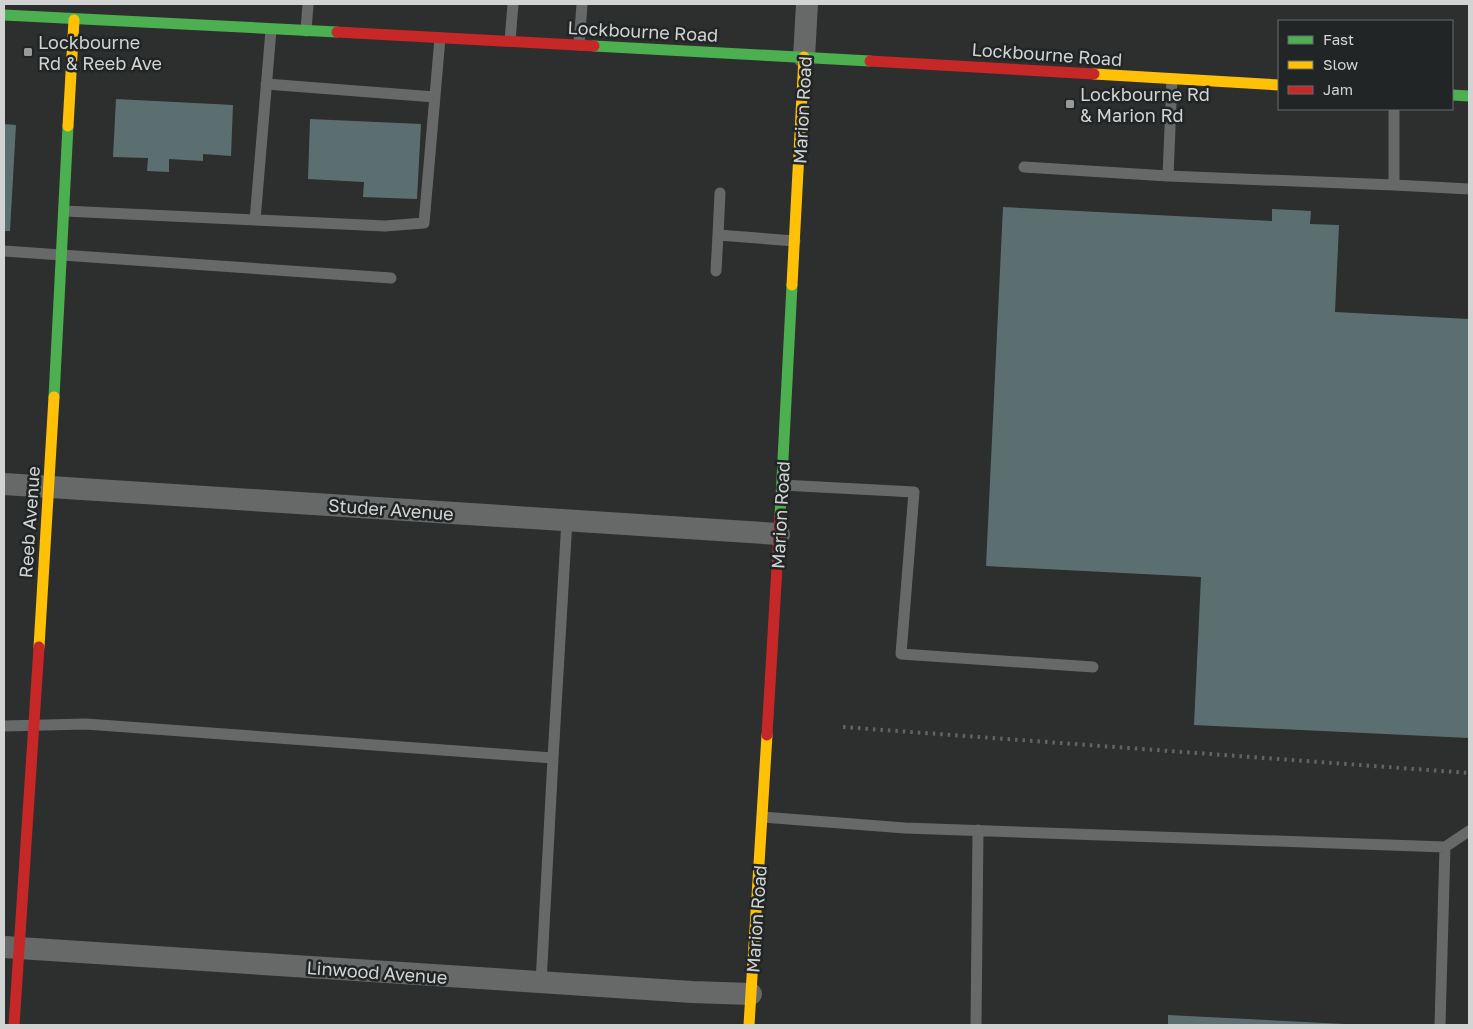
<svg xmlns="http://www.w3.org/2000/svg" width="1473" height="1029" font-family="'Golos Text',sans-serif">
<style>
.building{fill:#5c6f70}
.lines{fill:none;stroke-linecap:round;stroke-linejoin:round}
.lane{stroke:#676969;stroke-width:11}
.street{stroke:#676969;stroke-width:22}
.fast{stroke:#4caf50;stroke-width:11}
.slow{stroke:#ffc107;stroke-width:11}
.jam{stroke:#c62828;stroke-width:11}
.rail{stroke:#626464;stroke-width:4;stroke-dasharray:2.5 5;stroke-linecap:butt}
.poi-dot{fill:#989a9a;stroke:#222526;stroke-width:2}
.labels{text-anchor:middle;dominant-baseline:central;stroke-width:5;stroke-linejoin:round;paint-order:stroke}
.street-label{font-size:18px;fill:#d2d4d4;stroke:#222526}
.poi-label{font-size:18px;fill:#d2d4d4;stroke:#222526;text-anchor:start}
</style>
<rect width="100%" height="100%" fill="#2d2e2e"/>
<path class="building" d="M116,99L233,105L231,156L203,154V161L169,159V172L147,171L148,158L113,157Z
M310,119L421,124L417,199L363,197L364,182L308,179Z
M4,124L16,125L10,231H4Z
M1003,207L1272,221V209L1311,211L1310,224L1339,225L1335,312L1469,319V738L1194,725L1201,577L986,566Z
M1168,1015L1345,1024V1025H1168Z"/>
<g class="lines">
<path class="lane" d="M306,31L308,4
M510,41L513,4
M579,45L582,4
M1172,79L1168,176L1394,185V109
M266,84L435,97
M1024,167L1168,176
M1394,185L1469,189
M720,193L718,235L795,241
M64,211L385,226L424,223L440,38
M255,220L271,30
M4,251L391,278
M716,271L718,235
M782,485L914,492L901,654L1093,667
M4,726L86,724L553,758L541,983
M553,758L567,520
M762,817L905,828L1445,847L1469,831
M976,1025L978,830
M1440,1025L1445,847"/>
<path class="street" d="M804,57L807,4
M4,484L779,534
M4,947L692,992L751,994"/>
<path class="fast" d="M4,15L337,32
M594,46L870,61
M1452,95L1469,96
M54,397L68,126
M780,517L792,285"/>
<path class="slow" d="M1094,74L1279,85
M68,126L74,20
M792,285L804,57
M39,647L54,397
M749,1025L767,735"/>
<path class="jam" d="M337,32L594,46
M870,61L1094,74
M767,735L780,517
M14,1025L39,647"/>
<path class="rail" d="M843,727L1469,773"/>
</g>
<g class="poi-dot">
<rect x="23" y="47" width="10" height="10" rx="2.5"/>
<rect x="1065" y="99" width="10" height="10" rx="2.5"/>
</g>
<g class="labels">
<g class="street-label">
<text transform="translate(643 31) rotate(3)">Lockbourne Road</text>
<text transform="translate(1047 54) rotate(4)">Lockbourne Road</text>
<text transform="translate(802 110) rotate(-87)">Marion Road</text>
<text transform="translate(391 509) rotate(4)">Studer Avenue</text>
<text transform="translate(780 515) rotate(-87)">Marion Road</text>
<text transform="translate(29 522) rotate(-86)">Reeb Avenue</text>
<text transform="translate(756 919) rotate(-86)">Marion Road</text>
<text transform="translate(377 972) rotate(4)">Linwood Avenue</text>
</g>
<g class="poi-label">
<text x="38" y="42">Lockbourne<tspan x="38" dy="21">Rd &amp; Reeb Ave</tspan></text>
<text x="1080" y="94">Lockbourne Rd<tspan x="1080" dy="21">&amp; Marion Rd</tspan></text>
</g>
</g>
<rect width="1473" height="1029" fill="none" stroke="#d2d4d4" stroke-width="10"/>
<rect x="1278" y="20" width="175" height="90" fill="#222526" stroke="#686b6c"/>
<rect x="1288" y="36" width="25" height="8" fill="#4caf50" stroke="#686b6c"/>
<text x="1323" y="45" font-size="15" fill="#d2d4d4">Fast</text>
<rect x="1288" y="61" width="25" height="8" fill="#ffc107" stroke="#686b6c"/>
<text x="1323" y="70" font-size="15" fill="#d2d4d4">Slow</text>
<rect x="1288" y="86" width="25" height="8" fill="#c62828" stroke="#686b6c"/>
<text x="1323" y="95" font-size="15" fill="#d2d4d4">Jam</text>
</svg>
